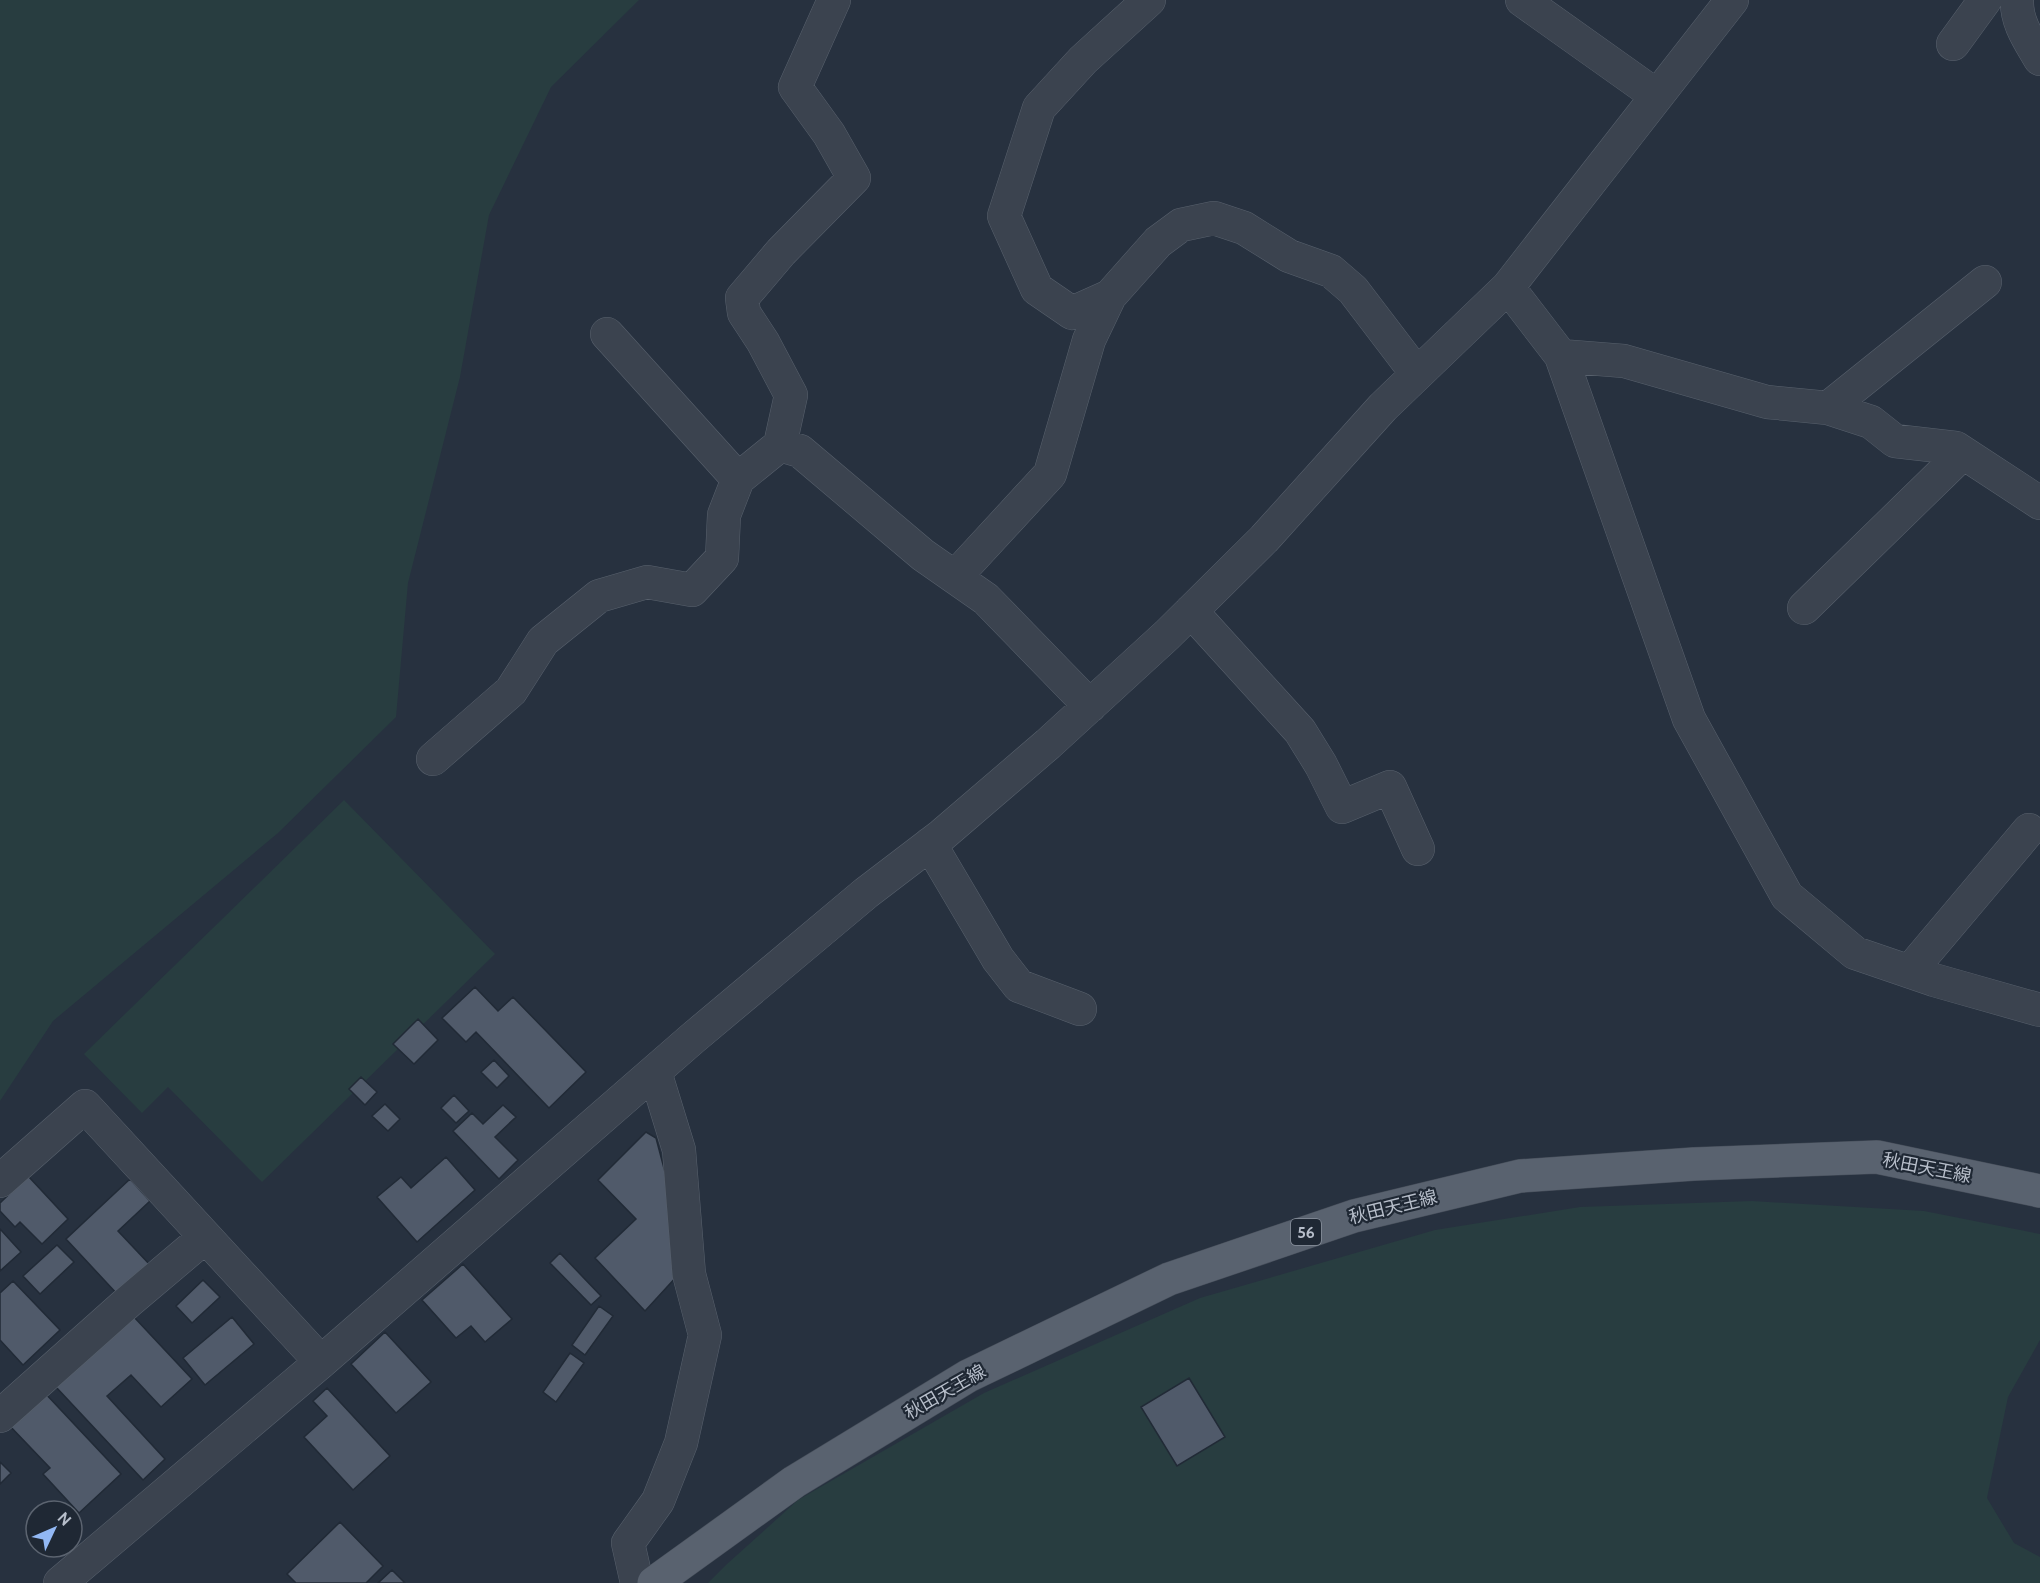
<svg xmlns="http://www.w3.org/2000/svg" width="2040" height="1583" font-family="Cabin,'Noto Sans JP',sans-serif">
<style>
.green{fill:#283d40}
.building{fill:#505a6a;stroke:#212a36;stroke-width:1.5}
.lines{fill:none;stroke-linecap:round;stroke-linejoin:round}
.minor-casing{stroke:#58616d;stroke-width:34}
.major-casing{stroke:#444c58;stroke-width:34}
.minor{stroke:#3b434f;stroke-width:33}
.major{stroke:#59626f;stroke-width:33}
.labels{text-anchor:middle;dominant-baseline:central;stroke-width:4.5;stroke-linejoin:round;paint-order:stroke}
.shield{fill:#1f2834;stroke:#89919d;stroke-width:1.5}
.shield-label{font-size:16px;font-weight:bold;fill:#b7beca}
.street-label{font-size:18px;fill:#b7beca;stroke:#1f2834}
</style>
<rect width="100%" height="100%" fill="#27313f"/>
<path class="green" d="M0,0H639L551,87L489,215L460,377L408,583L396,717L278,833L53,1021L0,1101Z
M344,800L495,954L262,1182L168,1087L142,1113L84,1054Z
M1752,1201L1924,1211L2040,1234V1340L2008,1397L1987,1498L2014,1543L2040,1557V1583H708L727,1564L798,1500L984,1393L1200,1298L1435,1230L1580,1207Z"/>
<path class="building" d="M475,987L498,1011L513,997L586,1072L549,1108L476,1032L466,1042L442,1018Z
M418,1019L438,1040L414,1064L393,1044Z
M494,1060L509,1076L497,1088L481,1072Z
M361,1077L377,1092L365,1105L349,1089Z
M454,1095L469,1111L456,1123L441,1108Z
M385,1104L400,1119L388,1131L372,1116Z
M503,1105L516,1117L495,1137L518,1160L499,1179L453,1131L472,1113L483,1124Z
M646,1132L656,1138L671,1195L678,1275L645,1311L595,1258L636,1219L598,1180Z
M446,1157L475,1190L417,1242L377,1197L401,1177L411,1188Z
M28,1176L68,1219L42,1244L20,1222L15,1227L0,1211V1203Z
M130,1179L150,1201L118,1231L151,1266L119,1296L66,1239Z
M0,1229L21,1252L0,1271Z
M57,1245L74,1262L40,1294L23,1276Z
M560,1253L601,1296L591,1305L550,1263Z
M463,1264L512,1319L485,1342L471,1326L456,1338L422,1300Z
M203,1280L220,1297L192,1323L176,1306Z
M13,1281L60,1330L23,1365L0,1340V1293Z
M599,1306L613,1316L585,1355L572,1345Z
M133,1316L192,1379L161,1407L131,1375L107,1396L165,1459L143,1480L56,1387Z
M232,1317L254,1344L205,1385L183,1358Z
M385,1332L431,1382L396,1413L351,1364Z
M570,1353L584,1363L556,1402L543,1392Z
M1189,1378L1225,1437L1177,1466L1141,1407Z
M327,1388L390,1456L353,1490L304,1437L327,1416L313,1401Z
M43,1391L121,1474L79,1513L43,1474L50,1468L8,1424Z
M0,1462L11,1473L0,1484Z
M340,1522L383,1566L366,1583H296L287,1574Z
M392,1570L405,1583H378Z"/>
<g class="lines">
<defs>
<path id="minor" d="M1149,0L1083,60L1039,108L1004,216L1037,289L1072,313L1110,296L1158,242L1181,225L1214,218L1244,228L1289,256L1331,271L1353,290L1417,374
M1522,0L1657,96
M2017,0C2016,22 2029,40 2040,59
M1953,44L1985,0
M1508,287L1561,356L1689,719L1787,896L1855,953L1934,980L2040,1010
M607,334L738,479
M1561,356L1624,361L1767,402L1828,408L1871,422L1895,441L1956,448L2040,503
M1828,408L1985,282
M780,445L791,395L763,342L744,313L742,298L781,252L854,178L829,134L795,87L834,0
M955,577L1050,474L1089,340L1110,296
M1804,608L1963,453
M1191,611L1300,731L1321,765L1342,807L1390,787L1418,849
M433,759L511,691L543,641L599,596L647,582L692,590L722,558L724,515L738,479L780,445L800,451L923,555L986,599L1090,706
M930,844L998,959L1019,986L1080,1009
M1910,971L2029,830
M0,1181L85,1106L321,1362
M0,1416L128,1302L205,1237
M60,1583L321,1362L693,1038L866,893L942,835L1048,744L1167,635L1264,539L1383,407L1508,287L1732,0
M637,1583L628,1543L658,1501L681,1443L705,1335L689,1274L679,1150L655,1072"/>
<path id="major" d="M654,1583L794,1482L968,1376L1169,1279L1354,1216L1520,1176L1694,1164L1877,1157L2040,1191"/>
</defs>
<use href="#minor" class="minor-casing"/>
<use href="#major" class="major-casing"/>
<use href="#minor" class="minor"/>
<use href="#major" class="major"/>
</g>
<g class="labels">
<rect class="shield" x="1291" y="1219" width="30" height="26" rx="4.5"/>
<g class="shield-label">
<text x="1306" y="1232">56</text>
</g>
<g class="street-label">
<text transform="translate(1927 1168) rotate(11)">秋田天王線</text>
<text transform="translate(1393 1207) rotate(-14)">秋田天王線</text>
<text transform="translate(945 1392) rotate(-30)">秋田天王線</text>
</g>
</g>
<g transform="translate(54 1529) rotate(46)"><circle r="28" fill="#1f2834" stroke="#5c6470" stroke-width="1.5"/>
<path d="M0-4.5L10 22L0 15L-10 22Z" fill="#92b8f4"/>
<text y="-9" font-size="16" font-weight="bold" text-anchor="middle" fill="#b7beca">N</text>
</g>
</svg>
